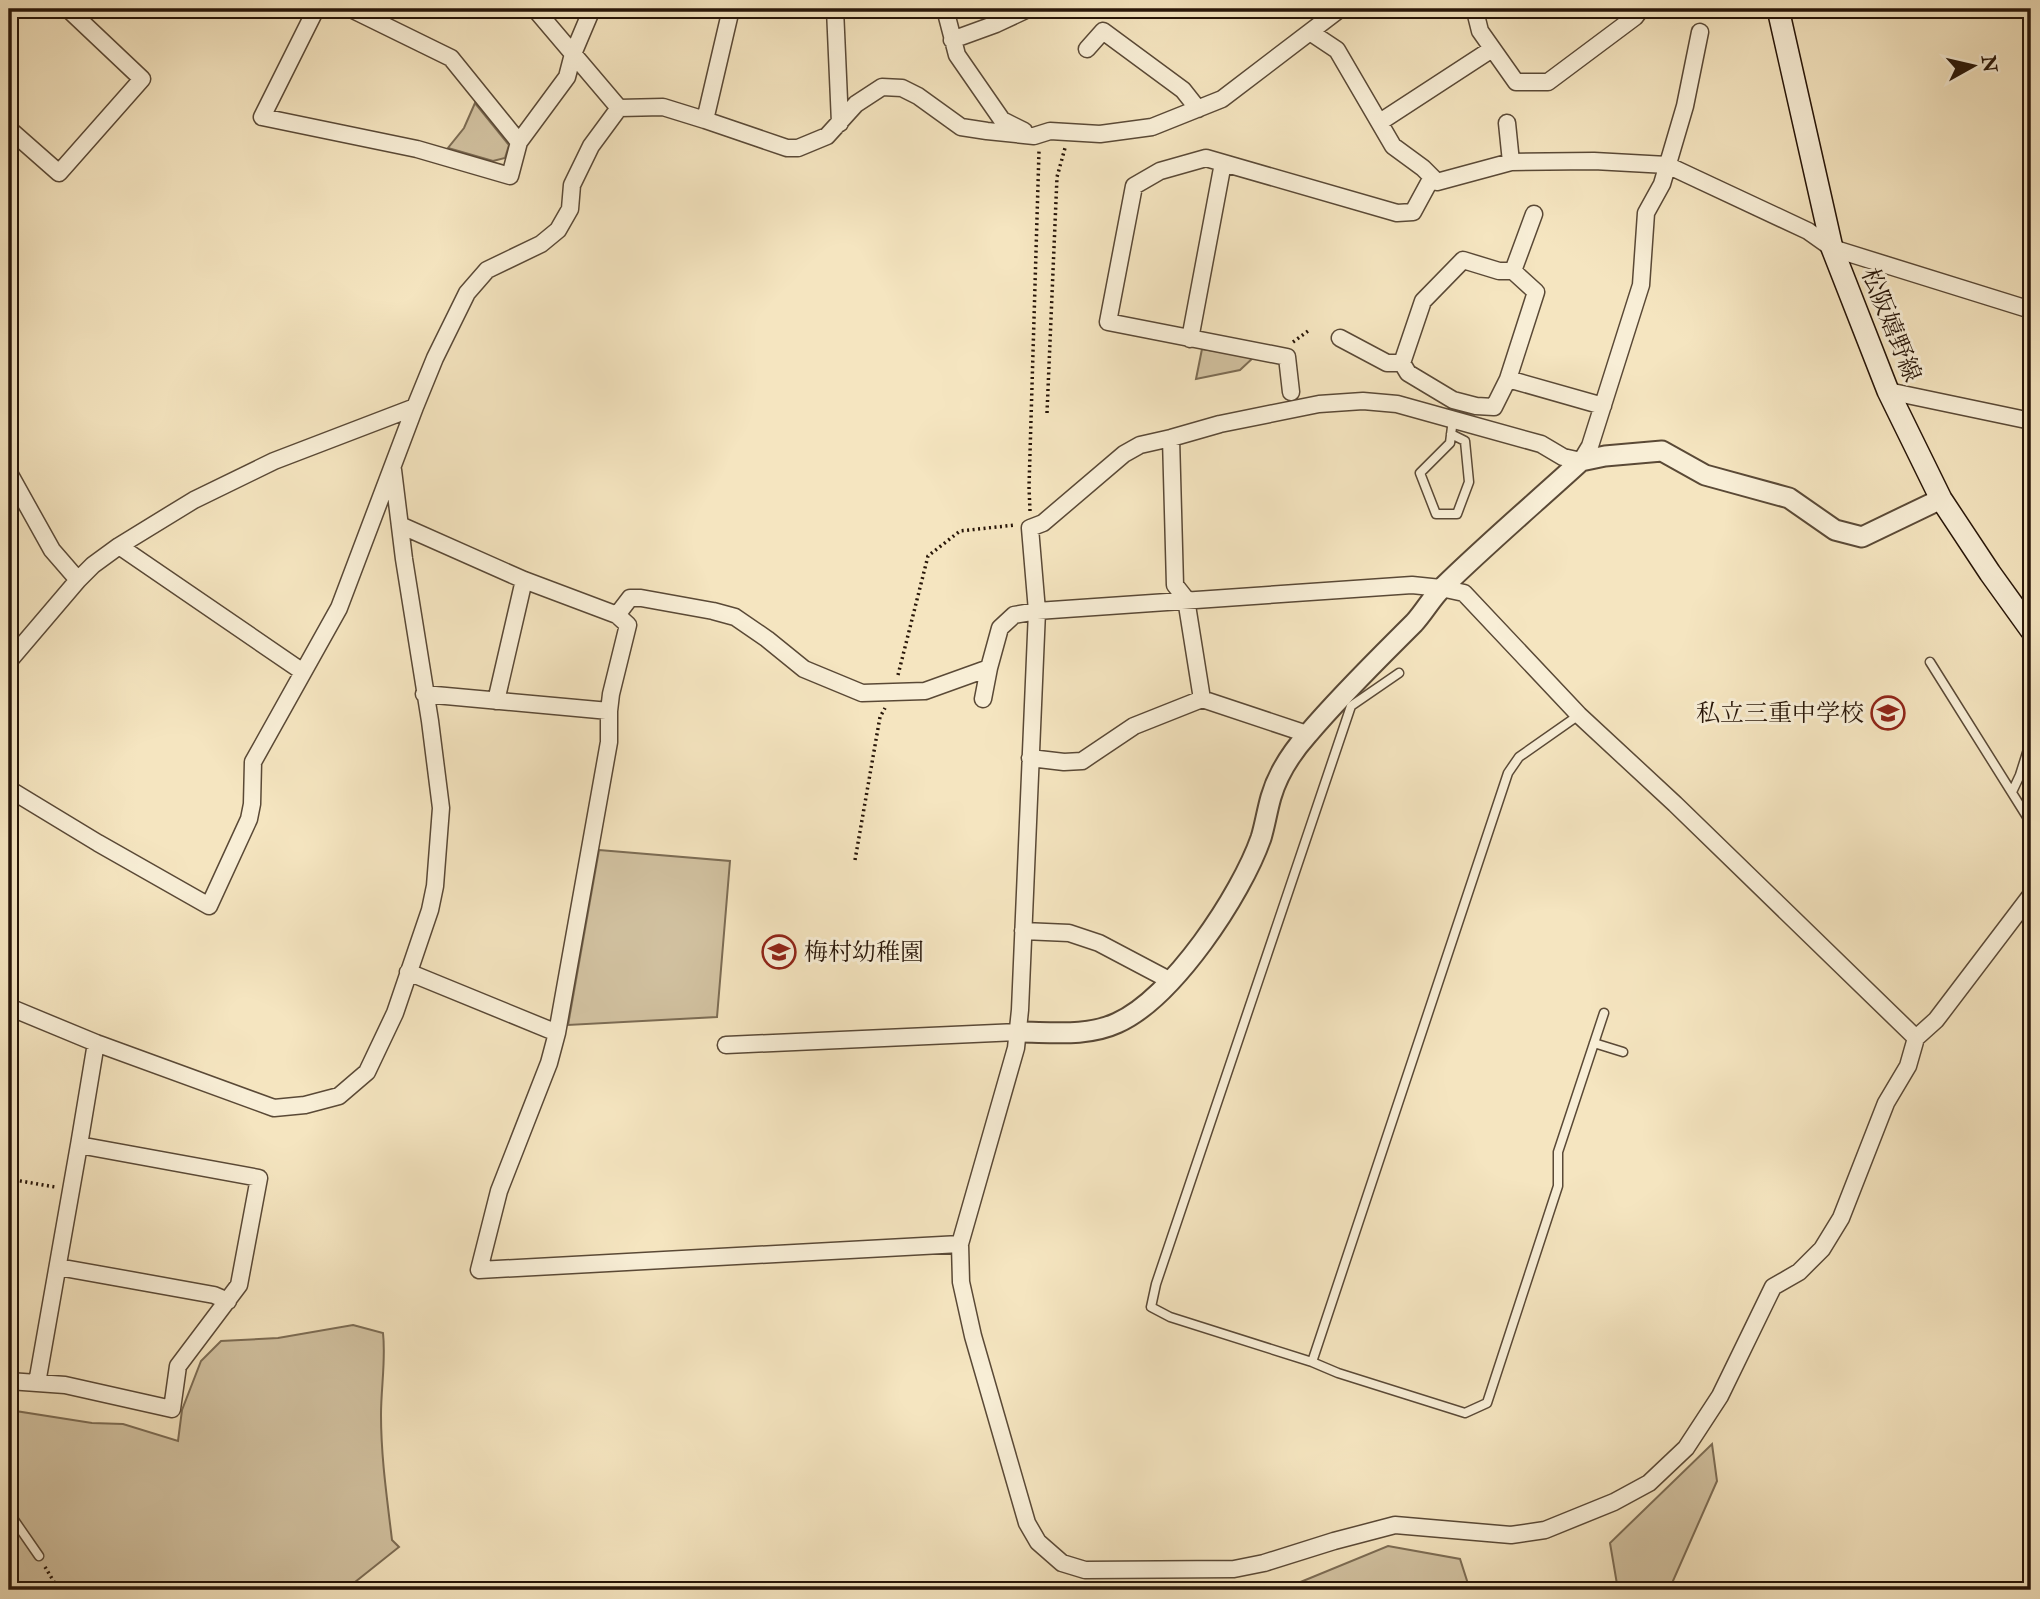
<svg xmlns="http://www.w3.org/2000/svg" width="2040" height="1599" font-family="'IM FELL Double Pica','Noto Serif JP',serif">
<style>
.green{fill:#d2c2a1;stroke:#7c6c54;stroke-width:2}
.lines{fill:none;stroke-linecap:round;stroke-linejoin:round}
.service-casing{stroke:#5a4936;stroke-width:11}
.minor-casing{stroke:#5a4936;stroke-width:19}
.tertiary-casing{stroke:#5a4936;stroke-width:23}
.secondary-casing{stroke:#271508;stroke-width:24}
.path{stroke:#271508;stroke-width:3.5;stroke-dasharray:2 3.5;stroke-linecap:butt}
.service{stroke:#f8eed6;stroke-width:8}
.minor{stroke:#f8eed6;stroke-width:16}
.tertiary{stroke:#f8eed6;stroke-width:19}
.secondary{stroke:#f8eed6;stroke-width:21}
.labels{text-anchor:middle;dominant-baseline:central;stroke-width:6;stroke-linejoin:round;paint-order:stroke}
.street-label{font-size:24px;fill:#271508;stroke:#f8eed6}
.poi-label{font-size:24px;fill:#271508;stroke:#f8eed6;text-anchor:end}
</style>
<rect width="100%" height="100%" fill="#f5e5c0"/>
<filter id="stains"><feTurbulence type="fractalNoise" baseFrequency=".00286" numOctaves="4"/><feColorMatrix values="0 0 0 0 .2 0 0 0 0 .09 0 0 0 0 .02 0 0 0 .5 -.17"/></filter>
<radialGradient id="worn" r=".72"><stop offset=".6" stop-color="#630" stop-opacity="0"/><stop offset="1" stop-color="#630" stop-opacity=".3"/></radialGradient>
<path class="green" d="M475,103L509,145L505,158L493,161L448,148L464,128Z
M1202,349L1254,357L1240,370L1196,379Z
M599,850L730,861L717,1017L568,1025Z
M353,1325L383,1333C386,1360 381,1387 381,1415C381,1457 387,1498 392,1540L399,1547L345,1590H9V1410L92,1423L123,1424L178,1441L182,1410L201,1361L221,1341L278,1338Z
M1712,1444L1717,1481L1669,1590H1618L1610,1543Z
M1388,1546L1460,1559L1470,1590H1281Z"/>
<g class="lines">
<defs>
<path id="service" d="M1451,434L1465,441L1469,482L1457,514H1436L1420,473L1450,443L1453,419
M1930,662L2029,820
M1579,715L1519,757L1508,773L1312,1362L1338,1373L1465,1413L1487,1403L1558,1186V1152L1604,1013
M2012,792L2020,775L2031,740
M1594,1043L1623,1052
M1312,1362L1170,1317L1151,1307L1156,1284L1351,706L1399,673
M9,1514L12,1517L39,1556"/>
<path id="minor" d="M316,9L262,117L417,149L510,176L519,142L567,77L573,54L592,9
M351,9L451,58L519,142
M535,9L619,108
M835,9L840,123
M945,9L957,55L1002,120L1024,131
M1475,11L1480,31L1516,82H1548L1635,17L1641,9
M1310,32L1337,50L1393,146L1423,168L1437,182L1511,162L1594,161L1667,165L1808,231L1832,248L2031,310
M1700,32L1685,106L1662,184L1646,213L1641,285L1590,446L1581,461L1563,457L1541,444L1397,404L1363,401L1319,404L1220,424L1171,438L1140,445L1124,454L1043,523L1030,528L1037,611L1020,1010L1016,1048L960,1244L961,1282L973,1336L1027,1523L1038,1542L1062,1563L1085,1570L1234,1569L1264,1563L1334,1541L1395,1525L1511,1535L1545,1530L1614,1502L1649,1483L1686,1448L1720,1396L1773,1287L1799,1272L1822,1249L1841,1218L1886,1103L1908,1066L1916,1038L1936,1020L2031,895
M952,40L996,24L1028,9
M1087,49L1103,31L1183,90L1198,109
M705,120L731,9
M1380,122L1492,49
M1507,123L1511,162
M9,129L59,173L142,79L68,9
M1340,338L1387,363H1402L1408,373L1453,400L1476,406L1494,407L1508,379L1603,406
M1190,339L1223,163
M1402,363L1423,301L1463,260L1499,271H1513
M1508,379L1536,292L1513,271L1534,214
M1888,391L2031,421
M1291,392L1287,357L1108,322L1134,186L1160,171L1206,158L1397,213L1413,212L1432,177
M1171,438L1175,585L1186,599L1202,699L1307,734
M9,473L52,550L78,580
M400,525L524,580L617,615L628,625L611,694L609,711V742L557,1033L549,1063L499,1191L479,1270L960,1244
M119,546L303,672
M617,615L630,598H641L713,611L735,617L767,639L804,669L862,693L925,691L989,668L1000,628L1014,615L1037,611L1412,585L1441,588L1464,593L1579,715L1675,804L1916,1038
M9,661L78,580L93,565L119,546L194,500L274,461L415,407
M424,694L609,711
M983,699L989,668
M496,701L524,580
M1030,758L1064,762L1082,761L1134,726L1202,699
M9,789L98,843L209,906L249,819L252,804L253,762L339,608L415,407L435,358L467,293L487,270L541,244L558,230L570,209L572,185L591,146L619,108L663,107L705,120L787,148H798L827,136L856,104L882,87L902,88L918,96L961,127L987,131L1034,136L1050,131L1100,134L1152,127L1222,99L1340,9
M1023,931L1069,933L1099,943L1171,981
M408,972L557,1033
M9,1007L96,1043L274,1108L305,1105L339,1096L367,1072L395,1013L430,910L435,886L441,808L430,721L404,559L393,470
M726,1045L1018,1032
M58,1267L214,1295L228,1301
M9,1381L65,1385L172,1409L178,1366L239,1285L259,1178L79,1145L96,1043
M37,1383L79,1145"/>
<path id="tertiary" d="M1018,1032C1051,1032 1087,1037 1117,1023C1173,998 1241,895 1261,838C1265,825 1267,811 1271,797C1278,773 1292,752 1308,734C1341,695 1378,659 1414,623C1425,611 1432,597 1444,586C1488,543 1535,503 1581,461L1605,456L1662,451L1705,475L1789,498L1835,530L1862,537L1941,499"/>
<path id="secondary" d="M1778,9L1832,248L1888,391L1941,499L1990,573L2031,630"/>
</defs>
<use href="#service" class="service-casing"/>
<use href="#minor" class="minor-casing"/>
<use href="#tertiary" class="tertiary-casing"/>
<use href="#secondary" class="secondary-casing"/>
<path class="path" d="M1665,9H1673
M1356,14L1416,9
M1293,342L1308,331
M1047,413L1057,177L1065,148
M1030,511L1029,487L1039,151
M898,675L928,556L960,531L1015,525
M855,860L880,717L885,708
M9,1179L55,1187
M45,1567L59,1590"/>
<use href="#service" class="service"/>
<use href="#minor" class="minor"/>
<use href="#tertiary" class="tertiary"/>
<use href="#secondary" class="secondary"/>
</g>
<defs>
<symbol id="school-ring" viewBox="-11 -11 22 22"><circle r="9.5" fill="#f8eed6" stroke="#8f2418" stroke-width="1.5"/><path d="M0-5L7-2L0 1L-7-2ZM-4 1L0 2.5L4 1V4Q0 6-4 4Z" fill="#8f2418"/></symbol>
</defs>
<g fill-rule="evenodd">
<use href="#school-ring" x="1869" y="694" width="38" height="38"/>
<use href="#school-ring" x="760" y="933" width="38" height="38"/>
</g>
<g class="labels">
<g class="street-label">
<text transform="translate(1891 325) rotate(68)">松阪嬉野線</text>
</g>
<g class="poi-label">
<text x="1864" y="713">私立三重中学校</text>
<text x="804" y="952" text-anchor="start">梅村幼稚園</text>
</g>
</g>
<rect width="2040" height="1599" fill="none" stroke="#f5e5c0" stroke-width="35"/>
<rect x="10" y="10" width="2019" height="1578" fill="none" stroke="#271508" stroke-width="3.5"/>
<rect x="18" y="18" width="2005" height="1564" fill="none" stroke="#271508" stroke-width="2"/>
<g transform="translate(1973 66) rotate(82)" stroke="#f8eed6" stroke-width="5" paint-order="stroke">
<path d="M0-5L12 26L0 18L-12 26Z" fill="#271508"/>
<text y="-10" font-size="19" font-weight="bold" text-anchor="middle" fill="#271508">N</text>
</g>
<rect width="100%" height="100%" filter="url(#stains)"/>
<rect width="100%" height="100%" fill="url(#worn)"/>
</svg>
